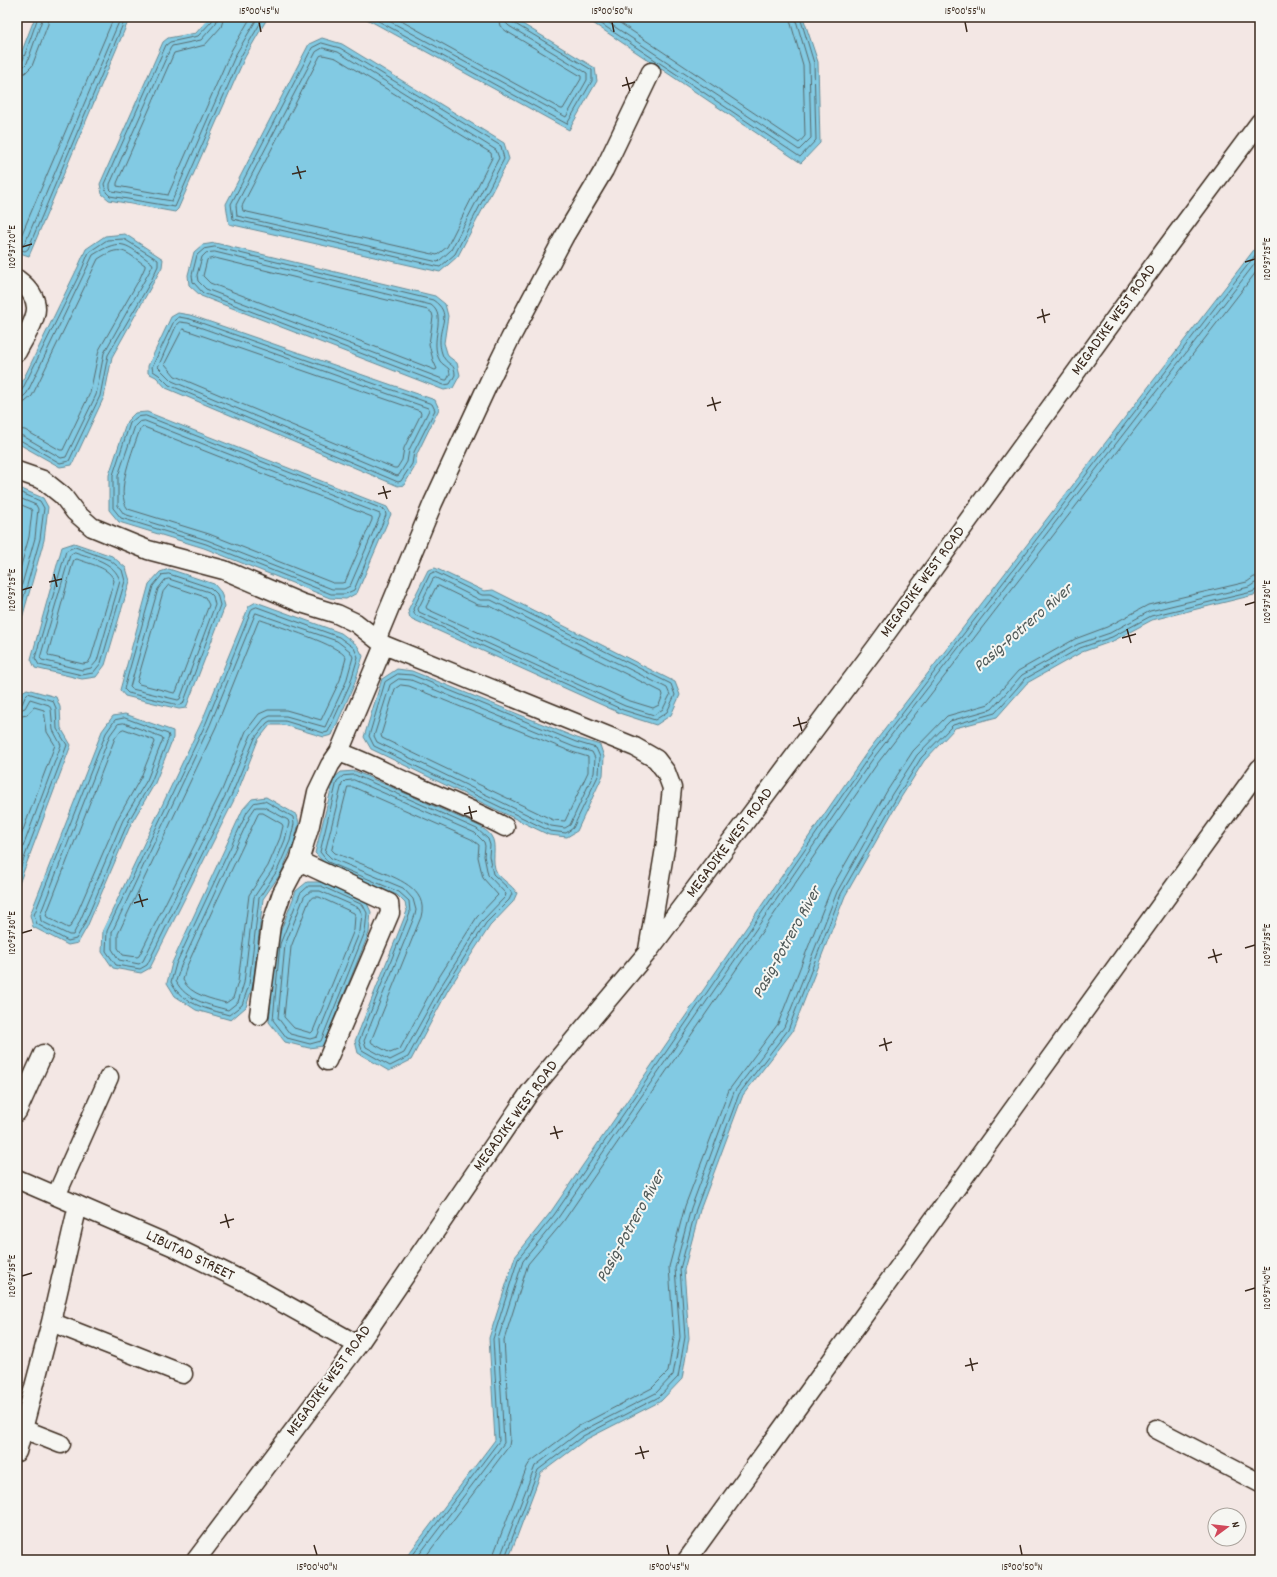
<svg xmlns="http://www.w3.org/2000/svg" width="1277" height="1577" font-family="Dekko,sans-serif">
<style>
.water{fill:#82cae3;stroke:#668a94}
.lines{fill:none;stroke-linecap:round;stroke-linejoin:round}
.shore{stroke:#576a6d;stroke-width:1}
.minor-casing{stroke:#3b2a1e;stroke-width:21}
.minor{stroke:#f6f6f2;stroke-width:18}
.ticks{fill:none;stroke:#3b2a1e;stroke-width:1.5}
.labels{text-anchor:middle;dominant-baseline:central;stroke-width:4;stroke-linejoin:round;paint-order:stroke}
.street-label{font-size:16px;fill:#3b2a1e;stroke:#f6f6f2}
.water-label{font-size:17px;font-style:italic;fill:#505a59;stroke:#f6f6f2}
.neatline{fill:none;stroke:#3b2a1e;stroke-width:1.5}
.ticks-label{font-size:10px;text-anchor:middle;fill:#3b2a1e}
</style>
<rect width="100%" height="100%" fill="#f3e7e4"/>
<filter id="ink" filterUnits="userSpaceOnUse"><feTurbulence type="fractalNoise" baseFrequency=".025" numOctaves="2"/><feDisplacementMap in="SourceGraphic" scale="8" xChannelSelector="R" yChannelSelector="G"/><feConvolveMatrix kernelMatrix="1 2 1 2 8 2 1 2 1" color-interpolation-filters="sRGB"/></filter>
<g filter="url(#ink)">
<path class="water" d="M35,17H130L29,256L17,252V64Z
M210,17H268L245,57L178,209L175,212L109,200L102,194L100,184L163,42L168,38L196,33Z
M363,17H511L595,68L597,81L569,130Z
M584,17H803L818,62L820,143L801,163Z
M322,38L342,44L504,143L509,159L458,256L440,272L229,224L226,204L309,44Z
M125,234L163,259L162,267L112,357L104,397L72,465L60,467L17,443V392L78,267L86,249L105,236Z
M1260,242V590L1254,595L1152,620L1113,641L1082,652L1027,683L997,717L955,728L924,761L900,799L845,896L792,1032L743,1095L700,1210L684,1270L689,1338L682,1379L661,1401L585,1440L541,1473L510,1555L507,1560H404L495,1440L489,1338L515,1257L550,1213L865,755Z
M215,243L435,296L445,304L448,316L444,343L448,356L457,363L460,375L453,388L444,390L201,296L189,285L188,275L194,252L202,245Z
M178,313L190,315L435,400L439,409L417,454L416,465L404,485L398,486L166,388L156,377L148,373V366L171,317Z
M147,412L387,507L391,514L357,593L346,599L330,598L204,548L119,522L109,510V475L127,421L135,413Z
M17,487L43,498L48,507L44,540L17,636Z
M74,543L112,556L126,568L130,581L105,665L96,677L82,679L35,668L31,659L62,547Z
M435,568L484,591L493,590L675,682L680,695L671,715L656,725L622,714L410,618L408,610L428,570Z
M169,569L214,584L221,592L225,606L186,708L179,709L125,696L120,690L149,584L160,572Z
M256,602L341,633L357,645L363,656L354,685L332,735L324,737L284,725H270L258,740L236,796L150,968L141,973L113,968L102,952L103,930L202,721L249,606Z
M397,669L412,671L577,738L600,745L604,757L603,775L577,831L567,837L549,835L371,749L364,737L382,679Z
M27,689L56,697L60,707L61,728L71,745L17,889V706L22,692Z
M125,714L173,731V738L155,783L131,824L87,927L78,943L68,945L33,927L30,915L102,731L113,716Z
M355,771L479,826C483,829 489,832 491,836C498,845 490,862 497,873C503,881 512,885 517,893L513,902L490,926L448,990L411,1060L389,1071L358,1053L355,1041L407,911L405,903L397,895L326,865L315,853L334,778L341,772Z
M266,797L297,815L299,823L294,843L281,873L263,899L253,985L246,1007L231,1020L196,1010L175,996L167,983L172,963L243,809L252,799Z
M307,882H321L366,901L371,912L369,933L323,1046L309,1048L285,1042L269,1022L276,943L296,891Z"/>
<g class="lines">
<path class="shore" d="M213,17L212,21L198,36L170,42L166,45L104,184L106,192L110,196L175,207L241,56L264,17
M218,17L216,23L201,40L172,46L170,49L110,184V189L112,191L172,201L236,54L258,17
M224,17L221,27L205,45L174,53L117,183V186L168,195L231,51L251,17
M371,17L567,124L592,81V70L512,22L510,17
M382,17L566,117L587,80V73L509,26L505,22L504,17
M394,17L561,109H563L581,79V76L506,31L500,26L498,17
M591,17L800,157L816,140L814,63L800,17
M600,17L799,150L811,138L809,64L795,17
M611,17L799,143L805,136L803,65L789,17
M322,43L340,48L501,146L504,159L455,254L440,267L233,219L231,204L312,48Z
M323,48L338,52L496,150L499,158L451,250L438,262L237,216L236,205L316,52Z
M323,55L336,58L491,153L492,158L447,247L437,255L243,211L242,206L320,56Z
M17,63H20L23,60L38,17
M17,68L23,67L27,63L43,17
M17,74L25,73L32,66L48,24L49,17
M17,238L21,236L114,17
M17,244L23,245L25,243L121,17
M215,247L433,300C453,314 439,324 440,343C440,347 442,355 444,358C449,366 455,363 455,375L450,384L444,385L203,293L193,282L192,275L197,255L204,249Z
M17,249L25,251L28,249L126,17
M215,252L431,305C448,317 428,340 440,361C442,364 446,366 449,369L450,374L447,380H445L206,289L198,281L197,275L202,257L206,253Z
M215,258L428,310L432,313L433,317L429,344L433,360L437,369L435,370L210,283L203,276L207,260Z
M179,317L190,319L432,404L435,410L414,452L412,464L401,481L398,482L169,385L159,375L153,371L152,367L174,321Z
M180,322L188,323L428,408L429,410L409,450L407,462L399,475L397,476L172,381L158,367L177,324Z
M183,329L420,411L421,414L404,448L402,460L397,468H394L175,376L165,364Z
M17,393L22,390L82,269L89,252L107,240L124,239L158,260V266L150,283L108,355L100,396L69,461L60,463L20,440H17
M17,398L23,397L27,393L93,255C123,236 126,245 152,263L153,265L104,353L96,395L66,457L61,458L23,436L17,435
M17,404L25,402L32,396L98,259C121,244 124,251 145,265V267L140,278L99,350L90,393L63,450H60L25,430L17,429
M146,416L385,510L386,515L354,590L345,594H331L206,544L121,518L113,508V475L130,423L137,417Z
M145,421L380,514V516L350,586L344,589H332L207,540L124,514L118,506V476L135,426L139,422Z
M144,427L372,517V520L345,582L342,583H333L209,534L128,509C114,493 134,448 140,429Z
M17,491L40,501L44,508L40,539L17,621
M17,497L36,505L38,509L35,538L17,602
M17,503L31,509L32,511L29,537L17,580
M75,547L110,560L122,570L125,581L101,663L93,673L82,675L39,665L35,658L66,551Z
M75,552C92,558 115,562 120,581L97,661L91,668L82,670L42,660L40,658L70,555Z
M74,560L77,559C89,564 110,567 114,581L91,658L88,663L83,664L49,656L48,654Z
M435,572L482,595H492L671,684L675,695L667,712L655,720L623,710L415,615L413,609L430,574Z
M169,574L211,588L217,594L220,605L183,704L179,705L128,693L124,689L153,586L162,575Z
M436,578L480,600H491L667,688L670,695L663,709L654,715L625,706L419,612L418,609L433,579Z
M169,579L209,592L213,596L215,605L180,699L178,700L132,689L130,687L158,589L165,580Z
M169,585L205,597L209,605L176,692L174,693L139,684L137,682L163,592Z
M439,586L478,605L490,606L662,692L663,695L659,705L653,708L627,700L427,609L426,607L436,587Z
M257,607L339,637L354,648L358,657L350,684L328,732L324,733L285,721H270L267,723L255,738L232,794L147,965L140,969L116,965L106,951L107,931L206,723L252,609Z
M256,613L337,641L350,651L353,657L346,682L325,727L286,716H270L264,719L251,735L227,792L143,961L139,964L119,960L112,949V932L210,725Z
M261,620C277,626 341,645 346,658L340,680L321,720L286,710H268L259,714L246,731L222,790L139,956L137,957L123,955L118,948V934L216,727L258,622Z
M398,674L412,675L576,742L596,748L600,757L599,774L573,828L566,833L550,831L374,746L369,736L385,682Z
M399,679L411,680L574,747L592,752L595,758L594,773L570,825L565,828L551,826L377,742L374,736L390,685Z
M401,685L409,686L572,752L588,757V772L565,821L553,820L382,738L381,735L395,689Z
M17,706L22,704L26,695L28,693L53,701L56,708L57,729L67,745L17,877
M17,711L25,708L30,699L49,705L51,709L53,730L61,745L17,863
M17,717L27,715L34,707L44,710L47,732L55,745L17,846
M125,718L168,734L169,737L151,782L128,822L84,925L76,939L68,941L37,924L34,915L106,733L115,720Z
M124,723L162,737L163,739L147,780L123,820L79,923L73,935H69L41,921L40,915L110,735L118,724Z
M124,729L154,740L155,742L141,777L118,818L74,920L70,927L68,928L47,917L46,915L115,738L121,730Z
M355,775L477,829L488,839L490,845L489,856L493,874L510,890L512,894L509,900L486,923L445,988L408,1057L390,1066L362,1050L359,1041L410,913L409,901L399,892L328,862L320,852L337,781L343,776Z
M354,780L475,833L484,842L485,846L484,856L488,875L506,894L505,897L482,921L441,986L404,1053L390,1060L366,1047L364,1041L415,915L416,910L413,899L403,888L331,858L325,852L342,784L345,781Z
M348,787H353L471,839L479,845L478,857L483,878L498,895L477,917L436,982L400,1049L390,1053L372,1043L371,1041L421,917C429,888 395,878 375,869C361,864 348,858 335,853L332,850Z
M265,801L293,817L294,824L290,841L277,871L259,898L249,985L242,1005L229,1015C208,1009 181,1004 171,982L176,964L247,812L254,803Z
M256,807H264L288,820L289,823L285,840L273,869L254,897L244,983L238,1002L228,1010C209,1005 185,1000 176,981L181,966L251,814Z
M259,813H263L282,824L283,826L280,838L268,866L249,895L238,982L233,998L226,1003C212,999 190,995 183,980L186,968L213,909Z
M309,886H321L363,905L367,913L365,932L321,1041L310,1044L287,1038L273,1020L280,944L300,894Z
M311,891H320L359,908L362,914L360,931L317,1037L310,1039L290,1034L278,1018L285,945L304,897Z
M313,897H319L354,913L355,915L354,930L313,1031L311,1033L294,1028L284,1017L291,947L309,901Z
M409,1560L499,1441L493,1339L518,1259L554,1215L868,758L1260,249
M415,1560L504,1443L498,1339L523,1261L558,1218L872,760L1260,257
M423,1560L509,1446L510,1439L504,1340L528,1264L563,1222L877,764L1260,267
M493,1560L494,1553L527,1467L530,1462L577,1427L652,1388L668,1372L674,1337L669,1267L685,1206L729,1090L778,1024L831,889L887,791L913,751L947,716L989,704L1018,671L1075,639L1107,627L1148,605L1247,582L1254,577H1260
M499,1560L535,1466L580,1432L656,1393L673,1375L680,1337L675,1268L691,1208L734,1092L784,1027L837,892L892,794L917,755L950,721L992,709L1022,675L1078,644L1110,633L1150,611L1249,587L1255,583H1260
M504,1560L538,1470L583,1436L659,1397L678,1377L685,1337L680,1269L696,1209L739,1094L788,1030L841,894L897,797L921,758L953,725L995,713L1025,679L1080,648L1112,637L1151,616L1252,592L1260,588"/>
<defs>
<path id="minor" d="M17,279C51,304 32,323 17,352
M17,471L43,480L63,496L75,512L92,527L148,550L224,570L301,603L337,614L356,623L384,645L635,747L656,759L666,772L672,788L666,842L648,950
M377,638L433,503L489,382L510,339L564,237L604,170L651,72
M384,645L339,752C367,762 392,776 418,787C448,800 477,812 505,827
M299,861L389,903L390,913L327,1061
M259,1015L271,925L282,893L299,861L310,825L317,792L330,765L339,752
M17,1112L43,1054
M17,1179L172,1246L247,1283L358,1345
M56,1196L109,1077
M51,1322L183,1374
M23,1429L61,1444
M1156,1429L1260,1483
M17,1452L51,1322L78,1205
M196,1560L358,1345L530,1092L647,953L877,646L1164,251L1260,122
M687,1560L1260,768"/>
</defs>
<use href="#minor" class="minor-casing"/>
<use href="#minor" class="minor"/>
</g>
</g>
<path class="ticks" d="M259,22L261,32M612,22L614,32M965,22L967,32M626,77L630,91M622,86L635,82M297,166L301,179M292,174L306,171M22,247L32,244M1245,262L1255,259M1042,309L1045,323M1037,318L1050,314M712,397L716,411M707,406L721,402M383,486L387,499M378,494L391,491M54,574L57,587M49,582L62,579M22,590L32,587M1245,605L1255,602M1127,629L1131,643M1122,638L1136,634M798,717L802,731M793,726L807,722M469,806L472,819M464,814L477,811M139,894L143,907M134,903L148,899M22,933L32,930M1245,948L1255,945M1213,949L1217,963M1208,958L1222,954M884,1038L887,1051M879,1046L892,1042M554,1126L558,1139M550,1134L563,1131M225,1214L229,1228M220,1223L234,1219M22,1276L32,1273M1245,1291L1255,1288M970,1358L973,1371M965,1366L978,1363M640,1446L644,1459M635,1454L649,1451M314,1545L317,1555M667,1545L669,1555M1020,1545L1022,1555"/>
<g class="labels">
<g class="street-label">
<text transform="translate(1114 320) rotate(-54)">MEGADIKE WEST ROAD</text>
<text transform="translate(923 582) rotate(-54)">MEGADIKE WEST ROAD</text>
<text transform="translate(730 843) rotate(-53)">MEGADIKE WEST ROAD</text>
<text transform="translate(516 1116) rotate(-54)">MEGADIKE WEST ROAD</text>
<text transform="translate(190 1256) rotate(26)">LIBUTAD STREET</text>
<text transform="translate(329 1381) rotate(-54)">MEGADIKE WEST ROAD</text>
</g>
<g class="water-label">
<text transform="translate(1024 629) rotate(-41)">Pasig-Potrero River</text>
<text transform="translate(788 943) rotate(-61)">Pasig-Potrero River</text>
<text transform="translate(632 1227) rotate(-61)">Pasig-Potrero River</text>
</g>
</g>
<rect width="1277" height="1577" fill="none" stroke="#f6f6f2" stroke-width="44"/>
<g transform="translate(1227 1527) rotate(75)"><circle r="19" fill="#f6f6f2" stroke="#aba49d"/>
<path d="M0-3L7 15L0 10L-7 15Z" fill="#d1495b"/>
<text y="-6" font-size="11" font-weight="bold" text-anchor="middle" fill="#3b2a1e">N</text>
</g>
<rect x="22" y="22" width="1233" height="1533" class="neatline"/>
<g class="ticks-label">
<text x="259" y="14">15°00'45"N</text>
<text x="612" y="14">15°00'50"N</text>
<text x="965" y="14">15°00'55"N</text>
<text transform="translate(11 247) rotate(-90)" y="4">120°37'20"E</text>
<text transform="translate(1266 259) rotate(-90)" y="4">120°37'25"E</text>
<text transform="translate(11 590) rotate(-90)" y="4">120°37'25"E</text>
<text transform="translate(1266 602) rotate(-90)" y="4">120°37'30"E</text>
<text transform="translate(11 933) rotate(-90)" y="4">120°37'30"E</text>
<text transform="translate(1266 945) rotate(-90)" y="4">120°37'35"E</text>
<text transform="translate(11 1276) rotate(-90)" y="4">120°37'35"E</text>
<text transform="translate(1266 1288) rotate(-90)" y="4">120°37'40"E</text>
<text x="317" y="1570">15°00'40"N</text>
<text x="669" y="1570">15°00'45"N</text>
<text x="1022" y="1570">15°00'50"N</text>
</g>
</svg>
